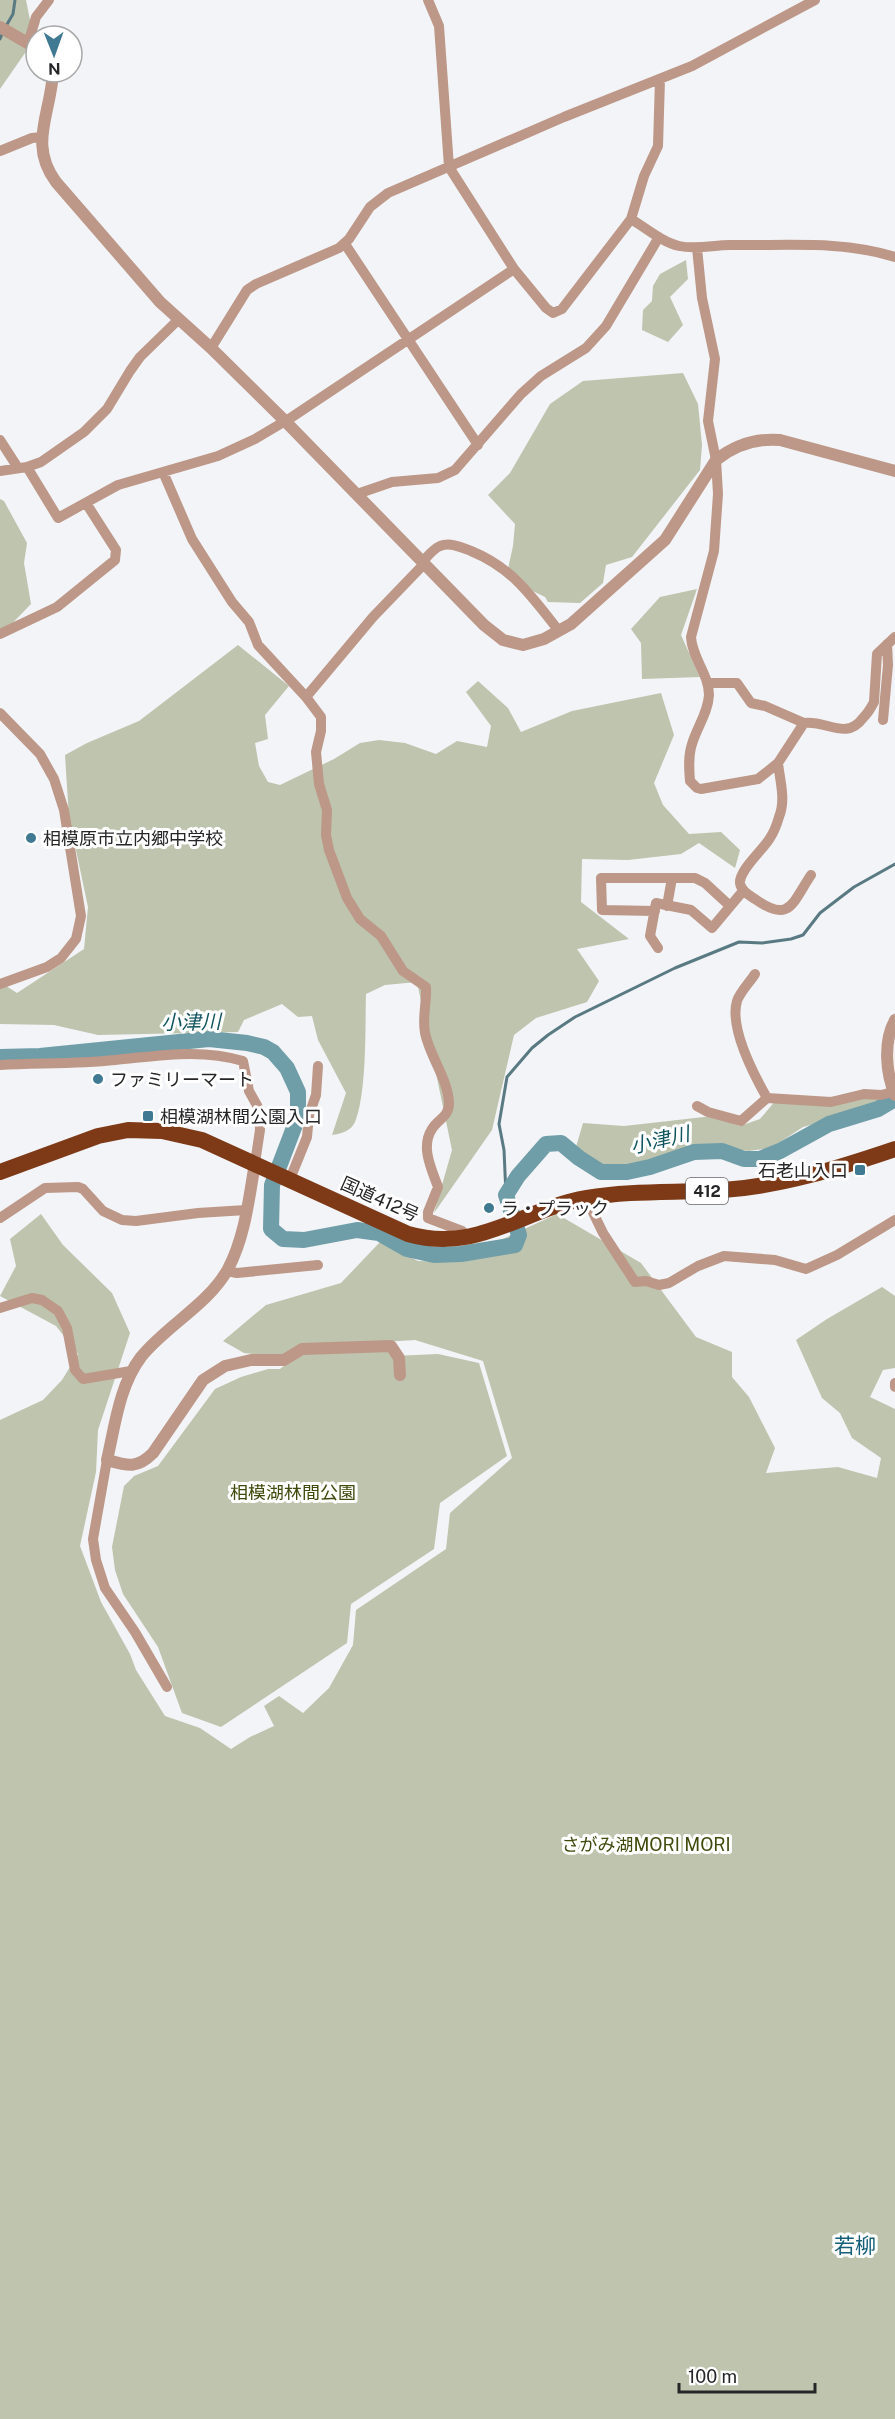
<svg xmlns="http://www.w3.org/2000/svg" width="895" height="2419" font-family="'Public Sans','Noto Sans JP',sans-serif">
<style>
.green{fill:#bec4ad}
.lines{fill:none;stroke-linecap:round;stroke-linejoin:round}
.stream{stroke:#597a82;stroke-width:3}
.river{stroke:#6f9ea8;stroke-width:16}
.minor{stroke:#bd9787;stroke-width:10}
.tertiary{stroke:#bd9787;stroke-width:12}
.trunk{stroke:#7e3a17;stroke-width:16}
.poi-dot{fill:#3f7a92;stroke:#fff;stroke-width:2}
.labels{text-anchor:middle;dominant-baseline:central;stroke-width:6;stroke-linejoin:round;paint-order:stroke}
.shield{fill:#fff;stroke:#676768;stroke-width:1.5}
.shield-label{font-size:16px;font-weight:bold;fill:#262628}
.poi-label{font-size:18px;fill:#262628;stroke:#fff;text-anchor:start}
.street-label{font-size:18px;fill:#262628;stroke:#fff}
.park-label{font-size:18px;fill:#404a0d;stroke:#fff}
.water-label{font-size:20px;font-style:italic;fill:#10545f;stroke:#fff}
.quarter-label{font-size:21px;fill:#145e78;stroke:#fff}
</style>
<rect width="100%" height="100%" fill="#f2f4f7"/>
<path class="green" d="M0,0H26L34,40L0,89Z
M686,260L688,279L670,297L683,325L668,342L642,330L643,310L652,301L653,286L660,274Z
M683,373L698,404L702,445L700,470L632,557L606,565L603,583L580,603L548,602L545,597L506,578L513,546L515,524L488,495L510,473L550,404L583,381Z
M0,499L4,501L27,543L24,563L31,604L0,636Z
M697,589L681,635L700,677L642,679L641,643L631,629L660,597Z
M238,645L289,686L265,715L268,739L255,743L259,766L268,782L280,785L334,759L360,743L379,740L405,743L436,754L457,741L487,747L491,726L466,692L478,681L508,708L521,732L572,711L661,693L674,735L654,783L663,805L689,834L721,832L740,850L735,868L699,843L681,854L628,860L582,859L581,902L629,939L577,949L599,981L587,1002L536,1018L514,1035L492,1130L434,1213L452,1150L417,982L385,985L366,994C365,1028 367,1092 355,1122C351,1131 341,1134 332,1135L346,1093L318,1040L312,1016L298,1017L282,1004L244,1020L238,1032L98,1035L54,1025L0,1024V982L17,993L84,949L88,907L69,817L65,755L87,743L139,721Z
M864,1095L879,1100L836,1118L803,1127L771,1148L748,1151L709,1145L671,1153L633,1168H601L576,1147L583,1123L624,1126L713,1116L740,1126L760,1119L776,1100Z
M41,1214L63,1245L112,1293L130,1333L98,1430L96,1472L80,1546L101,1602L130,1654L136,1670L165,1716L200,1728L231,1749L250,1737L274,1726L264,1706L279,1696L303,1713L329,1688L353,1645L356,1610L446,1549L450,1513L512,1458L483,1361L415,1340L301,1347L286,1357L244,1353L223,1341L266,1305L341,1283L380,1242L418,1261L453,1262L557,1214L641,1263L696,1337L732,1352V1377L749,1397L775,1448L766,1473L838,1467L877,1478L881,1458L852,1438L840,1413L822,1398L796,1340L827,1319L882,1287L895,1296V1368L883,1370L870,1397L895,1409V2419H0V1420L43,1400L62,1380L78,1354L56,1326L0,1296L16,1266L10,1239Z
M383,1349L394,1356L438,1354L479,1363L507,1456L440,1503L434,1549L351,1604L347,1643L221,1727L182,1713L158,1647L123,1594L115,1570L112,1547L124,1486L134,1476L158,1466L215,1389L241,1377L268,1369H280L303,1351Z"/>
<g class="lines">
<path class="stream" d="M6,26L13,14L15,0
M0,39L3,32
M506,1195L504,1150L499,1124L507,1077L532,1048L548,1035L575,1017L675,968L739,942L762,943L791,939L803,935L820,913L854,887L895,864"/>
<path class="river" d="M0,1057L40,1056L209,1039L247,1043L264,1047L273,1052L287,1068L298,1092V1117L272,1185L271,1229L283,1239L304,1240L357,1230L379,1233L407,1249L434,1255L461,1254L515,1245L519,1235L506,1195L518,1176L546,1144L561,1143L579,1158L601,1172H627L650,1167L694,1152L722,1151L744,1159H760L780,1151L829,1124L878,1109L895,1099"/>
<path class="minor" d="M428,0L439,26L449,167L514,269L546,308L553,313L562,309L631,219L644,176L658,146L660,79
M28,44L36,17L49,0
M0,151L32,138L42,137
M631,219C646,228 662,242 679,246C697,250 713,245 730,245C785,246 842,240 895,257
M345,244L478,445
M697,248L702,298L715,359L708,421L716,460L718,494L714,551L691,637C692,658 709,674 709,695C708,713 697,727 692,744C688,756 689,769 690,781L697,788L701,789L758,779L778,763L804,723C827,720 846,741 863,718C868,713 871,708 874,702L877,654L895,637
M211,348L247,290L256,284L339,248L349,239L370,207L388,193L564,117L692,66L815,0
M0,440L18,468
M27,467L58,518L118,485L218,456L255,439L292,417L514,269
M0,471L27,467L41,462L84,432L107,409L130,371L140,357L178,320
M163,472L192,539L232,602L249,622L258,645L306,697L321,717V731L316,752L319,784L327,810L326,835L329,850L347,898L360,919L381,936L403,971L426,987C427,1002 422,1017 425,1033C430,1057 448,1079 449,1103C449,1117 438,1119 432,1129C420,1147 432,1170 438,1187L428,1212V1218L462,1231L469,1237
M357,494L392,482L438,478L455,470L521,394L541,376L586,348L606,326L659,237
M422,562C427,557 433,549 440,546C450,542 461,547 471,551C513,568 532,597 559,631
M0,634L57,607L115,560L116,550L86,503
M708,683H737L751,703L765,706L804,723
M306,697L373,617L424,564
M0,713L40,754L54,779L64,810L81,916L76,939L61,958L47,967L0,984
M883,720L888,665L887,644
M778,763C780,781 786,800 779,817C777,824 774,832 770,838C763,850 739,870 740,883C741,891 749,895 755,899C790,924 792,903 811,875
M667,906L672,878
M655,911L602,910L601,878H695L705,883L730,906
M658,948L650,936L656,903L691,910L712,928L743,891
M755,974C750,982 740,992 737,1001C729,1028 754,1075 767,1098
M0,1065C38,1063 77,1064 115,1060C158,1056 200,1048 243,1061L249,1091L259,1109L260,1130L255,1163
M697,1106L708,1112L741,1121L767,1098L831,1102L864,1094L881,1095L893,1092
M290,1179L307,1137L309,1115L316,1095L318,1066
M586,1198L603,1233L635,1282L646,1281L659,1285L669,1283L698,1266L724,1256L775,1260L806,1269L837,1255L895,1220
M0,1218L45,1188L78,1187L83,1189L103,1211L122,1220L136,1221L198,1213L246,1210
M227,1271L237,1273L318,1265
M0,1308L32,1298L42,1300L58,1311L67,1328L75,1370L83,1379L131,1371
M895,1383V1387
M107,1460L93,1539L96,1560L105,1588L135,1632L167,1687"/>
<path class="tertiary" d="M0,27L36,48
M53,72C51,114 28,144 56,182L160,302L211,348L285,421L484,625L503,640L523,645L544,639L571,624L665,540L716,460C735,445 755,438 780,440L895,471
M895,1020C883,1042 886,1073 895,1095
M255,1163C249,1198 245,1237 228,1269C208,1305 167,1325 141,1357C119,1386 115,1426 107,1460C128,1466 137,1469 153,1453L203,1380L225,1366L251,1360H284L302,1349L391,1346L399,1358L400,1375"/>
<path class="trunk" d="M0,1172L98,1136L128,1130L162,1131L202,1140L408,1234C478,1254 522,1209 587,1198C631,1190 678,1193 723,1190C782,1186 839,1168 895,1149"/>
</g>
<g class="poi-dot">
<circle cx="31" cy="838" r="6"/>
<circle cx="98" cy="1079" r="6"/>
<rect x="142" y="1110" width="12" height="12" rx="3"/>
<rect x="854" y="1164" width="12" height="12" rx="3"/>
<circle cx="489" cy="1208" r="6"/>
</g>
<g class="labels">
<rect class="shield" x="686" y="1178" width="42" height="26" rx="4.5"/>
<g class="shield-label">
<text x="707" y="1191">412</text>
</g>
<g class="poi-label">
<text x="43" y="838">相模原市立内郷中学校</text>
<text x="110" y="1079">ファミリーマート</text>
<text x="160" y="1116">相模湖林間公園入口</text>
<text x="848" y="1170" text-anchor="end">石老山入口</text>
<text x="501" y="1208">ラ・プラック</text>
</g>
<g class="street-label">
<text transform="translate(380 1199) rotate(24)">国道412号</text>
</g>
<g class="park-label">
<text x="293" y="1492">相模湖林間公園</text>
<text x="646" y="1844">さがみ湖MORI MORI</text>
</g>
<g class="water-label">
<text transform="translate(191 1022) rotate(-1)">小津川</text>
<text transform="translate(660 1140) rotate(-13)">小津川</text>
</g>
<g class="quarter-label">
<text x="855" y="2245">若柳</text>
</g>
</g>
<g transform="translate(54 54) rotate(179)"><circle r="28" fill="#ffffff" stroke="#a8a8a9" stroke-width="1.5"/>
<path d="M0-4.5L10 22L0 15L-10 22Z" fill="#3f7a92"/>
<text y="-9" font-size="16" font-weight="bold" text-anchor="middle" fill="#262628">N</text>
</g>
<path d="M679 2383v9h136v-9" fill="none" stroke="#262628" stroke-width="3"/>
<text x="688" y="2383" font-size="18" fill="#262628" stroke="#ffffff" stroke-width="4.5" paint-order="stroke">100 m</text>
</svg>
